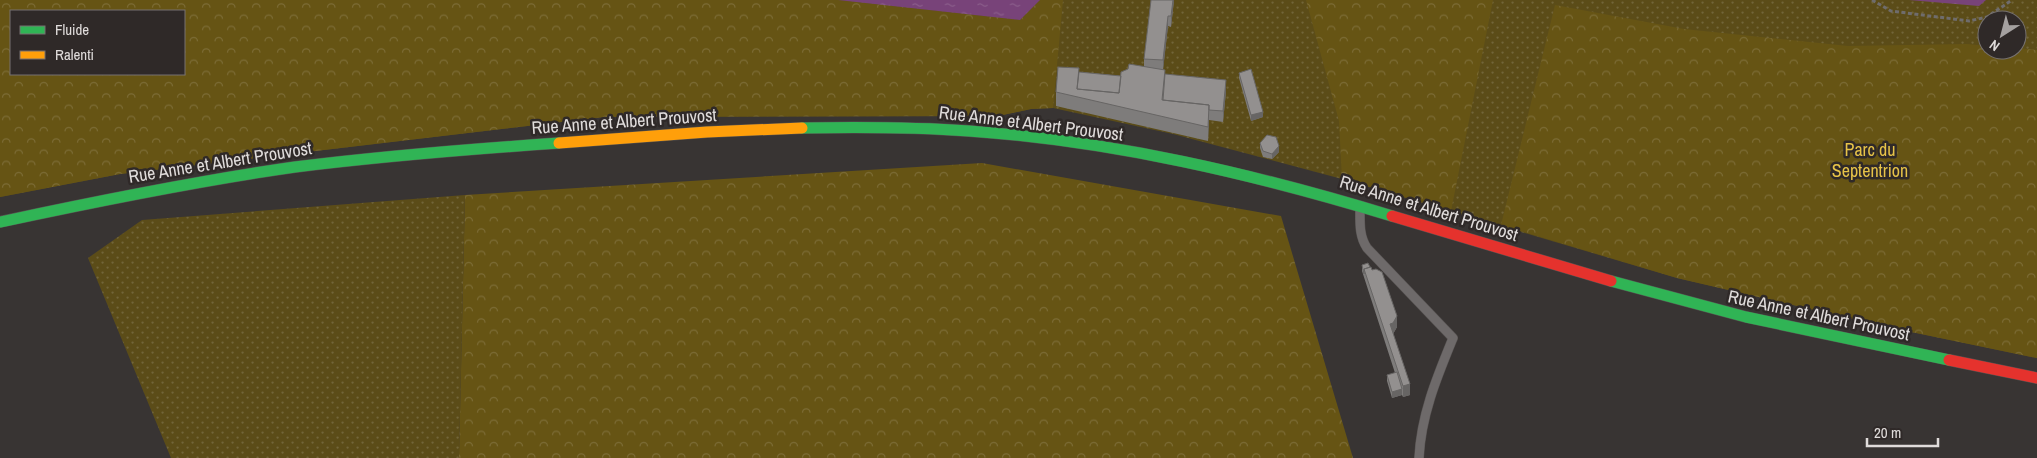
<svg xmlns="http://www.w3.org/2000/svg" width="2037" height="458" font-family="'Archivo Narrow',sans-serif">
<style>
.grass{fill:url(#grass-dots);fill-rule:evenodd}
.forest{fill:url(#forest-crowns);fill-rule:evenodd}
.water{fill:url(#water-ripples)}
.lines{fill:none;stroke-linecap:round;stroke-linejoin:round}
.lane-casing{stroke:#565251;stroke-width:10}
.fast-casing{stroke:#565251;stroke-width:12}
.slow-casing{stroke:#565251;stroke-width:12}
.jam-casing{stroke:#565251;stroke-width:12}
.path{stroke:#6f6c6c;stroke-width:3;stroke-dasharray:4 2.5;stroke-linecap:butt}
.lane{stroke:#6e6a6a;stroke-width:9}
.fast{stroke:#30b455;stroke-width:11}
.slow{stroke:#ff9f0a;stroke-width:11}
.jam{stroke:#e5322d;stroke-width:11}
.wall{fill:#7e7c7b}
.shaded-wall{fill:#676564}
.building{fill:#93908f;stroke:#676564}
.labels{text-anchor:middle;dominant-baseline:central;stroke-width:5;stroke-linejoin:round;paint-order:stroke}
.street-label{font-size:18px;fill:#e0dcdb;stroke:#2f2928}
.park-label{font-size:18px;fill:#e7c348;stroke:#2f2928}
</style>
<defs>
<pattern id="grass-dots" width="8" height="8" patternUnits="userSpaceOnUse" patternTransform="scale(1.25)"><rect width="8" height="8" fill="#5b4c18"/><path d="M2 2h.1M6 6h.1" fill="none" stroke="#726539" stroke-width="1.8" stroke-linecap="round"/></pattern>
<pattern id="forest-crowns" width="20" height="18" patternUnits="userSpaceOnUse" patternTransform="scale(1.25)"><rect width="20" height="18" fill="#665414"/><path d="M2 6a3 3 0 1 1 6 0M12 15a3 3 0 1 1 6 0" fill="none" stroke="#7c6c36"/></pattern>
<pattern id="water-ripples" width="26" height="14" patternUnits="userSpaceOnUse" patternTransform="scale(1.25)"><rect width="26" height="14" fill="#784379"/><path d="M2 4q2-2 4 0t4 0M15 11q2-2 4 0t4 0" fill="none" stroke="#8b5e8b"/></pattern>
</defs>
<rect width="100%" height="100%" fill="#383433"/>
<path class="grass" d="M0,0H2037V358L1897,329L1677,278L1342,179L1173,134L1053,108L1031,109L998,116L604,117L120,174L0,197ZM11,11H184V74H11ZM1987,20H2017V50H1987Z
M465,195L459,458H171L88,258L142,220Z"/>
<path class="forest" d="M0,0H838L1020,20L1040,0H1063L1053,108L1031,109L998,116L604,117L120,174L0,197ZM11,11H184V74H11Z
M1306,0H1493L1451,211L1342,179L1339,121Z
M1555,5L1684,29L1848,46L1967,44L1987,46V50H2017V48L2037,50V358L1897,329L1677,278L1501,225Z
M982,163L1281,216L1353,458H459L465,195Z"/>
<path class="water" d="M838,0H1040L1020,20Z
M1909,0H1986L1979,6Z"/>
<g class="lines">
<defs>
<path id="lane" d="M1360,208C1360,223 1359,236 1367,248L1453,338C1437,377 1421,415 1419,458"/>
<path id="fast" d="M802,128C858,127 913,127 969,131C1113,141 1254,174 1392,216
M0,222C98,201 196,181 295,167C383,156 471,149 559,143
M1611,281L1746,317L1949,360"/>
<path id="slow" d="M559,143L707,132L802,128"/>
<path id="jam" d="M1392,216L1611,281
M1949,360L2037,378"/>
</defs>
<use href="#lane" class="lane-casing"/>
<use href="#fast" class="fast-casing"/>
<use href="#slow" class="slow-casing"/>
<use href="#jam" class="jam-casing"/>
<path class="path" d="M1872,0L1891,11L1969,21L1987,17L2012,0"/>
<use href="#lane" class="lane"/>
<use href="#fast" class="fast"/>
<use href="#slow" class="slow"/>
<use href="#jam" class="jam"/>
</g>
<path class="wall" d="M1174,0L1171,27L1168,26L1163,69L1165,74L1226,91L1223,122L1209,120L1208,141L1056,106V92L1079,72L1121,76L1128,69L1144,67V59Z
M1239,73L1263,117L1251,121L1239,78Z
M1260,143L1279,152L1272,159L1263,157L1260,148Z
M1362,265L1370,267L1397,327L1393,334L1410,395L1403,397L1402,395L1392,398L1387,381V375L1395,373L1362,271Z"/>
<path class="shaded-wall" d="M1173,0H1174L1171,27V16Z
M1168,16V26L1163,71V60Z
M1226,80V91L1223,122V111Z
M1209,105V120L1208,141V127Z
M1263,112V117L1251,121V115Z
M1279,146V152L1272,159V154Z
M1397,316V327L1393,334L1390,324Z
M1410,384V395L1403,397V386Z
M1402,389V395L1392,398V392Z"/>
<path class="building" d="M1151,0H1173L1171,16H1168L1163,60L1144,59Z
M1129,64L1165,70L1162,100L1209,105L1208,127L1056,92L1058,67L1079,68L1077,89L1119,93L1121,72L1128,69Z
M1251,69L1263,112L1251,115L1239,73Z
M1079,72L1121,76L1119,93L1077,89Z
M1165,74L1226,80L1223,111L1209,110V105L1163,100Z
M1267,135L1276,137L1279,146L1272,154L1263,151L1260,143Z
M1368,263L1370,267L1364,269V274L1362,265Z
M1371,267L1372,270L1376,269L1382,272L1397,316L1393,323L1390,324L1410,384L1403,386L1364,269Z
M1397,372L1402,389L1392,392L1387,375Z"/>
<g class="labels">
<g class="street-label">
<text transform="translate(624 121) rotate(-4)">Rue Anne et Albert Prouvost</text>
<text transform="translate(1031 123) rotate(7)">Rue Anne et Albert Prouvost</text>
<text transform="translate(220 162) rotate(-9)">Rue Anne et Albert Prouvost</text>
<text transform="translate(1429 208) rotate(17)">Rue Anne et Albert Prouvost</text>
<text transform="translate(1819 315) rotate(12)">Rue Anne et Albert Prouvost</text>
</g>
<g class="park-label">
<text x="1870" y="149">Parc du<tspan x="1870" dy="21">Septentrion</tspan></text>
</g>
</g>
<rect x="10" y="10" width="175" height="65" fill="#2f2928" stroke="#767170"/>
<rect x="20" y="26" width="25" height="8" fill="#30b455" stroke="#767170"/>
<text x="55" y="35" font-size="15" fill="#e0dcdb">Fluide</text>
<rect x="20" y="51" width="25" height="8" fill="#ff9f0a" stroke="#767170"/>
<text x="55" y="60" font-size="15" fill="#e0dcdb">Ralenti</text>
<g transform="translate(2002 35) rotate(216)"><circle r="24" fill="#2f2928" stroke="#767170"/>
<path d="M0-4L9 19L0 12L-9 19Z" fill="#a5a1a0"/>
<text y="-8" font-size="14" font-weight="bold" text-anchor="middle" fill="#e0dcdb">N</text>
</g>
<path d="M1867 438v8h71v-8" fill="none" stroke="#e0dcdb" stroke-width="2.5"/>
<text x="1874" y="438" font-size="15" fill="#e0dcdb" stroke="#2f2928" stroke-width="4" paint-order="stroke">20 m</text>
</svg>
